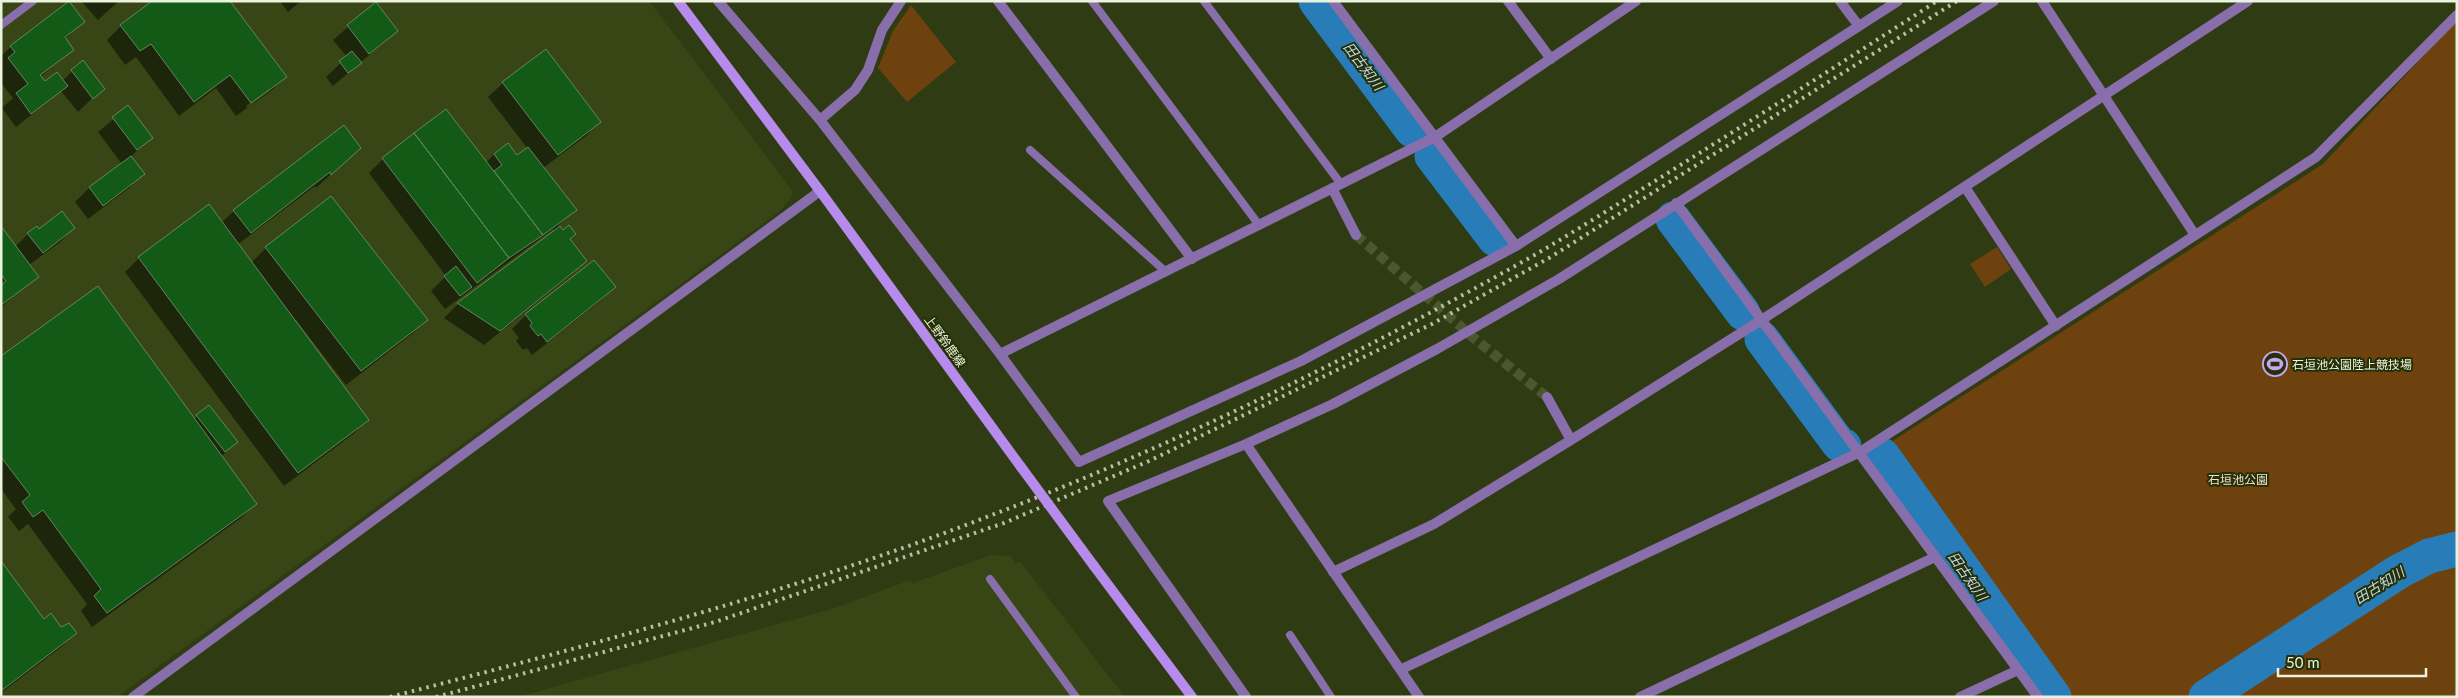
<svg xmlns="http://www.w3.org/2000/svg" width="2458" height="698" font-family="Lato,'Noto Sans JP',sans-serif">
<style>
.built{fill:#384615}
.green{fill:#6e420f}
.shadow{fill:#0007;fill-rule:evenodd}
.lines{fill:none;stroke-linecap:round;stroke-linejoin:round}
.river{stroke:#287db8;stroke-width:35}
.building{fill:#135a17;stroke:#658664}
.street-tunnel{stroke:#4b5730;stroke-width:10;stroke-dasharray:10 5;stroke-linecap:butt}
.lane{stroke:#886eaa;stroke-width:8}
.street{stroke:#886eaa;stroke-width:10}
.secondary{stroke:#b68bec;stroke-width:10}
.rail{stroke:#b7c0a4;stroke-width:4;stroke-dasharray:2.5 5;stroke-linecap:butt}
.secondary-bridge{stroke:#b68bec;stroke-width:10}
.labels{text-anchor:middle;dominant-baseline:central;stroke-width:4;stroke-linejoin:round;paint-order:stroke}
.street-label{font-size:12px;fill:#ebf3dc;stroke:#253007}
.poi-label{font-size:12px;fill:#ebf3dc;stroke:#253007;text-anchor:start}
.park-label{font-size:12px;fill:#f6dfcc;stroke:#253007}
.water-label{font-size:14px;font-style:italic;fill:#c2d9ec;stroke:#253007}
</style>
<rect width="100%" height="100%" fill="#2f3b12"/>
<path class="built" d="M1,1H649L792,190V196L780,211L117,697H1Z
M991,555L1010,556L1016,564L1020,561L1125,697H518L835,608L910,580L913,583Z"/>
<path class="green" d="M911,5L956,62L907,102L878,68L893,31Z
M2457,20V697H2054L1880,462V449L2323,164Z
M1997,247L2011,269L1985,287L1970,264Z"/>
<path class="shadow" d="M81,1H119L98,20Z
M280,1H301L288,12Z
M375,4L397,31L333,86L326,77L347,57L333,40Z
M83,22L65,39L72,50L40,77L45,83L62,81L82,62L103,88L78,112L61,91L16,127L2,108L13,98L1,83V56L11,47Z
M121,26L285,76L271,91L236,116L216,88L179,116L136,57L125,65L107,40ZM271,87V90L247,108L246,106Z
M503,83L600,121L586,136L543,168L575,209L558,226L585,261L571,275L484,345L444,318L458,304L555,231L553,229L445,309L431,291L446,276L369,173L383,159L486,163L494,154L517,157L528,149L488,97Z
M128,107L151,138L130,157L143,174L129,188L88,219L75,202L89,188L122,164L98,132Z
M343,127L360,148L316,188L315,186L237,245L251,263L266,248L426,320L412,334L346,385L296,320L294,321L368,420L353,434L284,486L125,272L139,258L221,223L234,211Z
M1,228L15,247L28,234L39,231L74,228L59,243L29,265L38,276L1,307Z
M615,287L600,301L532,355L527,348L523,350L516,341L519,338L512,329L526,315Z
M1,358L194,420L197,416L236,442L221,457L255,504L241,518L92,627L81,611L87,604L28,524L19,531L8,517L16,509L1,489Z
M1,563L44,621L76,633L61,647L1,693Z"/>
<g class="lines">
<path class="river" d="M1316,1L1412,130
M1432,156L1495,239
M1673,219L1743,313
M1762,339L1839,444L1844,446
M1882,455L2054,697
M2206,697L2398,572L2429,556L2457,549"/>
</g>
<path class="building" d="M69,1L85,22L65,37L74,50L40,75L45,81L57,72L68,86L31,114L16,93L28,84L8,58L15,52L10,46Z
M152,1H230L287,77L251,103L230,75L194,102L151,44L140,51L120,25Z
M376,2L398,31L369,54L347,25Z
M546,49L601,122L558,155L502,82Z
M352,51L362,63L348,73L339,61Z
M83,60L105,89L93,99L71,70Z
M128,105L153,138L137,150L112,117Z
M446,109L543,235L509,258L414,133Z
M344,125L361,148L331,175L330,172L251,233L233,210Z
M414,133L509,258L477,283L382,158Z
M508,143L517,155L528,147L577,210L543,235L494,171L502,165L494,154Z
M131,156L145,174L103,206L89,187Z
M331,196L428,320L361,371L265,247Z
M209,204L369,420L298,473L138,257Z
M62,211L75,228L43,253L27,233L37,226L39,229Z
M569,225L576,234L570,239L587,261L500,331L457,303L560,226L563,230Z
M1,226L39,277L1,305V285L6,281L1,274Z
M594,260L616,287L547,342L541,334L538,336L530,326L532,323L525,314Z
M456,266L472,287L460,296L444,276Z
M98,286L257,504L107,613L94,596L101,589L43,510L33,517L22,502L30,495L1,457V356Z
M209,405L238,442L225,452L196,415Z
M1,561L44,619L51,613L61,627L69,623L77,633L1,691Z"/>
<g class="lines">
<path class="street-tunnel" d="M1356,235L1475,339L1547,397"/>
<path class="lane" d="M1092,1L1259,225
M1204,1L1341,184
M1,25L33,1
M1030,150L1166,272
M990,579L1076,697
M1290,635L1331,697"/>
<path class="street" d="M718,1L820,120L1000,354L1079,462L1301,361L1516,246L1898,1
M998,1L1192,259
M1333,1L1516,246
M1508,1L1551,59
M1840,1L1858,25
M2042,1L2195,235
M820,120L855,90L868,70L882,30L901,1
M1965,187L2056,326
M1332,188L1356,235
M1676,203L2038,697
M1000,354L1435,137L1636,1
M1547,397L1571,440
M1246,444L1419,697
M1333,572L1434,524L1571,440L1763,319L2248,1
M1402,669L1860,452L2316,157L2457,15
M133,697L820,191
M1246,697L1108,501L1246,444L1333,404L1437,349L1559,279L1994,1
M1640,697L1935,557
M1960,697L2018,670"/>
<path class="secondary" d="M678,1L820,191L1021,467
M1094,566L1192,697"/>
<path class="rail" d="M390,697C595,644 800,590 997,513C1184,441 1364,352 1538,253C1577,230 1616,205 1655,181C1749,122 1843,62 1937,1
M436,697L715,622L1004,523L1149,461L1432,324L1549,258L1957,1"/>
<path class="secondary-bridge" d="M1021,467L1094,566"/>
</g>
<defs>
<symbol id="stadium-ring" viewBox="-11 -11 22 22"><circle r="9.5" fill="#253007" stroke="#c6a6f0" stroke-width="1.5"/><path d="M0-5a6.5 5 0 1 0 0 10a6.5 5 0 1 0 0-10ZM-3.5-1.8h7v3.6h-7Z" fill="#c6a6f0"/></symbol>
</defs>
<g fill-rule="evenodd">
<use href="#stadium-ring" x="2261" y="350" width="28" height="28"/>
</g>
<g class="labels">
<g class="street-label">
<text transform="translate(945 341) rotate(54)">上野鈴鹿線</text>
</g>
<g class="poi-label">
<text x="2292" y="364">石垣池公園陸上競技場</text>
</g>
<g class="park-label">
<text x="2238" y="479">石垣池公園</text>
</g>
<g class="water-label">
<text transform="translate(1364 66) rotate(53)">田古知川</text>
<text transform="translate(1968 576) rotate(55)">田古知川</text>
<text transform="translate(2379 585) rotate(-32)">田古知川</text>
</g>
</g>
<rect width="2458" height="698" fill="none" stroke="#ebf3dc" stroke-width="5"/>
<path d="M2278 668v8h148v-8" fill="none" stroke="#ebf3dc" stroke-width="2.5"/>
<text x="2286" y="668" font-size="15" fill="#ebf3dc" stroke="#253007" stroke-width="4" paint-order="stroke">50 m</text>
</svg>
